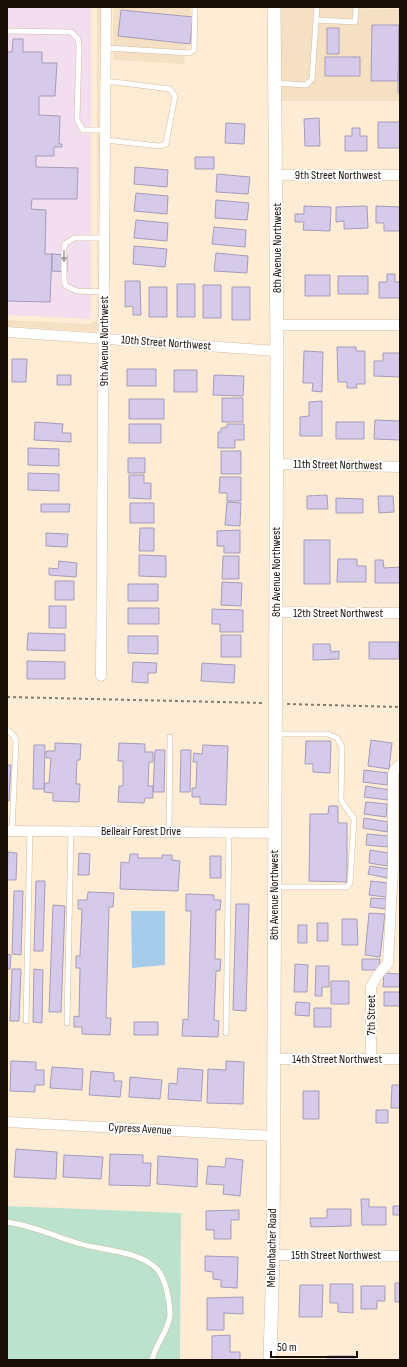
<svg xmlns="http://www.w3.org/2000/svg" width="407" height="1367" font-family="'Sofia Sans Condensed',sans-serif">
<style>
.built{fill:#f6e0c4}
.medical{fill:#f2deee}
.green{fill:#bae2cc}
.water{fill:#a5cceb}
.building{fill:#d5caea;stroke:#a59bb9}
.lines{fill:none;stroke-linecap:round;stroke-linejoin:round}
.service-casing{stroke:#d2bca0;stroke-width:6}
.minor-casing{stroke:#d2bca0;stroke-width:11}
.tertiary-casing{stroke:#d2bca0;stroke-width:14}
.path{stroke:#867969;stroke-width:2;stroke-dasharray:3 3;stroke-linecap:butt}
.service{stroke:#fff;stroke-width:5}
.minor{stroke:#fff;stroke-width:10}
.tertiary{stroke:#fff;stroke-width:13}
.oneway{fill:#a39f9c}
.labels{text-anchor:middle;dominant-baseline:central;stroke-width:4;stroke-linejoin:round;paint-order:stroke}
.street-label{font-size:12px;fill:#181007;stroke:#fff}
</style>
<rect width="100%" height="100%" fill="#ffecd5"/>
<path class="built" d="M97,7H100L97,332L7,326V320L90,324L97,319Z
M113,7H191L184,64L113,60Z
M280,7L400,9V101H282Z"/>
<path class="medical" d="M7,7H91V319L7,315Z"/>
<path class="green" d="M7,1206L181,1213L180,1360H7Z"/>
<path class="water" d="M131,911H165V965L132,968Z"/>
<path class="building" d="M121,10L193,17L190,44L118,36Z
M372,25H399L398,81H371Z
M399,25H400V93H398Z
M327,28H339V54H327Z
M13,39H23V52H42V63H57L55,96H39V115L60,116L59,144H62V147H54V156H36V167L78,168L77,199H32L31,209L46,210L45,254H52L50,302L7,301V52H12Z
M325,57H360V76H325Z
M319,118L320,146H305L304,119Z
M378,122H400V148H378Z
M226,123L245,124L244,144L225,143Z
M352,128H360V136H367V151H345V136H352Z
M195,157H214V169H195Z
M135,167L168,170L167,187L134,184Z
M217,174L250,177L248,194L216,192Z
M136,193L168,196L167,214L134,211Z
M216,200L249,203L247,220L215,218Z
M304,206L331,207L330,231L303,230L304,222H295V214H304Z
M367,206L368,228L344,229V221L336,222V207Z
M376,206L400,207V231H384V223H376Z
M136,220L168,223L167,241L134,238Z
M214,227L246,230L245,247L212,244Z
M134,246L167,249L165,267L133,264Z
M216,253L248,256L247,273L214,271Z
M52,254L67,255V272L52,271Z
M387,274H395V282H400V298H379V282H387Z
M305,275H330V296H305Z
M338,276H368V294H338Z
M125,281H140L141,315H133V306L125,307Z
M177,284H195V317H177Z
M203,285H221V318H203Z
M149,287H167V317H149Z
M232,287H250V320H232Z
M337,347H356V351H365V384H356L357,388H347V382H338Z
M304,351L323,352L322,392L312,391L313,383H303Z
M383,353H400V377L374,376V361H383Z
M12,359H27L26,382H12Z
M127,369H156V386H127Z
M174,370H197V392H174Z
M57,375H71V385H57Z
M214,375L244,376L243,396L213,395Z
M222,398H243V422H222Z
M129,399H164V419H129Z
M322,401V436H300V417L309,416V402Z
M375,420L400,421V440L374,439Z
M35,422L63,424L62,433H71V442L34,440Z
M336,422H364V439H336Z
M129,424H161V443H129Z
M227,424H244V440H235V448H218V432H221V428L227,427Z
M28,448L59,449V466L28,465Z
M221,451H241V474H221Z
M128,458H145V473H128Z
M28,473L59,474V491L28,490Z
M129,475H144V483H151V499L129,498Z
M220,477H241V501H227V493H219Z
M327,495L328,509H307V496Z
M378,496H393L394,512L379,513Z
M336,498L363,499V513H336Z
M227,502L241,503L240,526L225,525Z
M130,503H154V523H130Z
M41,504H70L69,512H41Z
M140,528H154V551H139Z
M240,530V553H224V546H217V531Z
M46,533L68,534L67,547L46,546Z
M304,540H330V584H304Z
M139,555L166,556V577L139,576Z
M223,556H239V579H222Z
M338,559H357V566H366V582H337Z
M375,560H383L384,568L400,567V583H375Z
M59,561L77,563L76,577L49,575V568L58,569Z
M55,581H74V600H55Z
M222,582L242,583L241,606L221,605Z
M128,584H158V601H128Z
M49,606H66V628H49Z
M128,608H159V624H128Z
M212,609L243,610V632H220V624H212Z
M28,633L65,634V651L27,650Z
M221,635H241V657H221Z
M128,636H158V654L128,653Z
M369,642H399V659H369Z
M313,644H330L331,652L339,651V659L313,660Z
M27,661L65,662V679H27Z
M133,662L157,663L156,673H148V683L132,682Z
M202,663L235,665L234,683L201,681Z
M371,740L392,743L389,769L368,766Z
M306,741H331L330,773L313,772V764H305Z
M55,743L81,744L80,760H77L76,784H80L79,802L53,801V793L44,792L45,783H49L51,758H46V751H55Z
M119,743L145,744V752H153V762H149L148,786H153V798H145L144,803L118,802L119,786H123V761H118Z
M34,745H45L44,789H33Z
M203,745L228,746L226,805L200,804V797H192V788H196L197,762H193L194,753L202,754Z
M155,750H165L164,792H153Z
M181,750H191L190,792H180Z
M7,765H11L9,801H7Z
M364,770L388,773L387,785L363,782Z
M366,786L390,790L388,800L364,797Z
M366,802L387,804L386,817L364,814Z
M329,806H338V823H347V882L309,881L310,814H328Z
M364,818L388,822L387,832L363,828Z
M367,834L389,836L388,847L366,845Z
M370,850L389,853L387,866L369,863Z
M8,852L17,853L16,880H7Z
M79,853L90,854L89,875H78Z
M130,854H138V858H162V855H172V860L180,861L178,891L120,889L121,862L129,863Z
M210,856H221V878H210Z
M370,866L389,869L387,878L368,874Z
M36,881H45L43,951H34Z
M371,881L388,883L386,897L369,895Z
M14,891H23L21,955L12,954Z
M88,892L114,893L113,907H109L106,1018H111L110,1035L82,1034V1027H74V1016L79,1017L80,968H76V956H80L82,909H78V900H87Z
M186,894L214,895V900H221L220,910H216L215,959H221L220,971H216L214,1020L219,1021L218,1037L182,1036L183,1019L188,1020L191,911H186Z
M371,898L387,899L386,909L370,907Z
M236,904H249L246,1011L233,1010Z
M53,905L65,906L61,1012H49Z
M369,913L385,914L380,957L365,955Z
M342,919H357L358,945H342Z
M317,923H328V941H317Z
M298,925H307V943H298Z
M7,954L11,955L10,969H7Z
M362,959H380L379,970H362Z
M295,964L308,965L307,992H294Z
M316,966H329V987H322V996H315Z
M12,969H21L19,1021H10Z
M34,969L43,970L42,1023L33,1022Z
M384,973L400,974V987H383Z
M331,981H349V1004H331Z
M384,992H400V1006H384Z
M296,1002L310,1003L309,1016L295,1015Z
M314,1008H331V1027H314Z
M134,1022H158V1035H134Z
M11,1061L36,1062V1070H44V1085H35V1092L10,1091Z
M226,1061L244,1062L243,1104L207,1103L208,1069L226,1070Z
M52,1067L83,1069L82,1090L50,1088Z
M178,1068L203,1070L201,1101L168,1099L169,1083L177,1084Z
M91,1071L114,1073V1081H122L120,1097L89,1095Z
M130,1077L162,1080L160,1099L129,1097Z
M392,1085H400V1108H391Z
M303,1091H319V1119H303Z
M376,1110H388V1123H376Z
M16,1149L57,1152L56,1179L14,1177Z
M110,1154L143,1155V1163H151L150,1186L109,1185Z
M64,1155L103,1157L101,1179L63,1177Z
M158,1156L198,1159L197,1187L157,1184Z
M226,1158L243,1160L240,1196L223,1194L224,1185L206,1184L208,1166L225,1167Z
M361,1199H369V1207H386V1225H362Z
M393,1206H400V1215H393Z
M327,1209H351V1226L311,1227L310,1218H327Z
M239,1210V1220H231V1239H214V1230H206V1211Z
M205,1256L238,1257L237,1288L221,1287V1280L213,1279V1272L205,1271Z
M395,1283H400V1302H395Z
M330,1284H353V1313L338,1312V1303H330Z
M300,1285H323L322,1317H299Z
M361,1286H385V1301H377V1309H361Z
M243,1297V1314L224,1313V1330H207V1298Z
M230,1335V1352H240V1360H212V1336Z
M328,1356H354V1360H328Z"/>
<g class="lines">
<defs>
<path id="service" d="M316,20L317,7
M7,31L71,32L78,39L79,46L77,120L83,130H106
M106,48L190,53L194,50L195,7
M275,83L306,85L312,79L316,20L355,22L356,7
M105,140L159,146L166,144L175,96L170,89L106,81
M104,292L77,291L66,286L64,280V249L65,244L74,238H105
M7,730L14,736L16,741L12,831
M169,832L170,737
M275,887H347L350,883L354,819L341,800L342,747L337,738L328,734H276
M26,1021L30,831
M67,1023L71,831
M226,1033L229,832
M7,1222C33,1226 50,1234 74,1242C100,1251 136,1249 157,1269C166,1279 170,1302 170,1315C169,1331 155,1344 152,1360"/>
<path id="minor" d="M277,175H400
M277,325H400
M7,332L277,351
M276,464L400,467
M276,612L400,613
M101,676L106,7
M7,831L275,833
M371,1058V987L377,976L388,963L393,867V774L395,769L400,765
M273,1059H400
M7,1122L272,1136
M273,1255L400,1256"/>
<path id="tertiary" d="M270,1360L273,1255L277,351L274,7"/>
</defs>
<use href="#service" class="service-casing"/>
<use href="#minor" class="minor-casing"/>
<use href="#tertiary" class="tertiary-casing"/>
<path class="path" d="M7,697L263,703
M287,704L400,707"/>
<use href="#service" class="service"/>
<use href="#minor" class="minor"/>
<use href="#tertiary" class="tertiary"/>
</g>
<defs><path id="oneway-solid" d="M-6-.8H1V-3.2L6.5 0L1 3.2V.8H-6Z"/></defs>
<use class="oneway" href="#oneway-solid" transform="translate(64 256) rotate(90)"/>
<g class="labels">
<g class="street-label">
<text x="338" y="175">9th Street Northwest</text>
<text transform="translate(277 248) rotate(-90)">8th Avenue Northwest</text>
<text transform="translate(104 341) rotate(-90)">9th Avenue Northwest</text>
<text transform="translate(166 343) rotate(4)">10th Street Northwest</text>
<text transform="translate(338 465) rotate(1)">11th Street Northwest</text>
<text transform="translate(276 572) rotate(-90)">8th Avenue Northwest</text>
<text x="338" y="613">12th Street Northwest</text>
<text x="141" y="831">Belleair Forest Drive</text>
<text transform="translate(274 895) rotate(-90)">8th Avenue Northwest</text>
<text transform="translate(371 1015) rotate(-90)">7th Street</text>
<text x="337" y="1059">14th Street Northwest</text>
<text transform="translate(140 1129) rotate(3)">Cypress Avenue</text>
<text transform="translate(272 1248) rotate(-89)">Mehlenbacher Road</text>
<text x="336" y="1255">15th Street Northwest</text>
</g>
</g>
<rect width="407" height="1367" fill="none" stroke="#181007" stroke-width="16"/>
<path d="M271 1351v6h86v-6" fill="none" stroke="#181007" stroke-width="2"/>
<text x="277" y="1351" font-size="12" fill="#181007" stroke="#ffffff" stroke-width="3" paint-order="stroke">50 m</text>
</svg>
